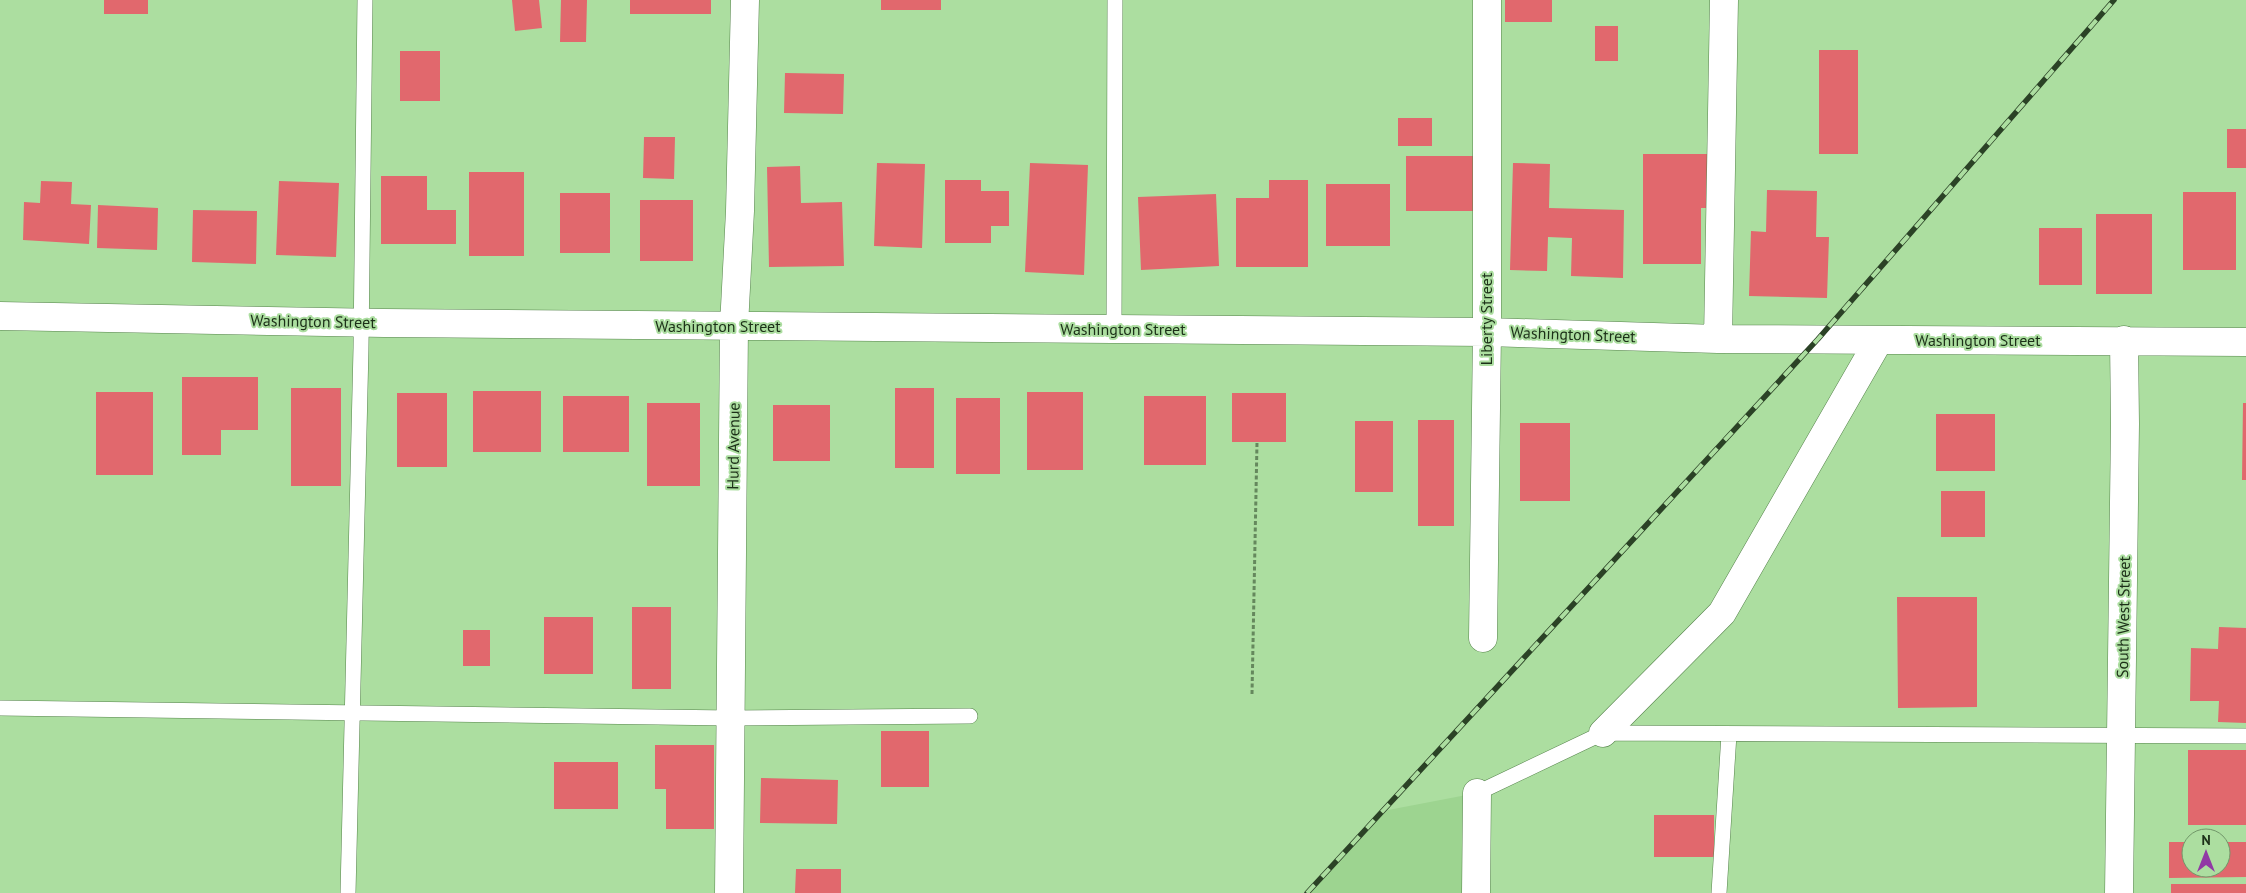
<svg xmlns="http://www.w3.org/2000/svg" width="2246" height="893" font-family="'PT Sans',sans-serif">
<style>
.built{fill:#9dd490}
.building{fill:#e1686d}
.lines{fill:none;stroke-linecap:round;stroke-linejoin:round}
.service-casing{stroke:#55834b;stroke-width:16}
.minor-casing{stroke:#55834b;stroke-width:29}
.tertiary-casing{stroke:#55834b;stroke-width:29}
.path{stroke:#65885d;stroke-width:3;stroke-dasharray:4 2.5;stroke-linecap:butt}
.service{stroke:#fff;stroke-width:15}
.minor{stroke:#fff;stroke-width:28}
.tertiary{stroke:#fff;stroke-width:28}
.rail-casing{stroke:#2b4226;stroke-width:5.5}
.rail{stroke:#acdea0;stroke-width:4;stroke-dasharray:11;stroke-linecap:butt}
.labels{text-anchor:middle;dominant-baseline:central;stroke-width:4;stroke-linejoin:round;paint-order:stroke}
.street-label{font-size:16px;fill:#1c3018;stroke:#acdea0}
</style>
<rect width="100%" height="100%" fill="#acdea0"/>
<path class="built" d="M1477,793V893H1307L1383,811Z"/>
<path class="building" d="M104,0H148V14H104Z
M512,0H539L542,28L515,31Z
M561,0H587L586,42H560Z
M630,0H711V14H630Z
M881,0H941V10H881Z
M1505,0H1552V22H1505Z
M1595,26H1618V61H1595Z
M1819,50H1858V154H1819Z
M400,51H440V101H400Z
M785,73L844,74L843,114L784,113Z
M1398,118H1432V146H1398Z
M2227,129H2246V168H2227Z
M644,137H675L674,179L643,178Z
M1643,154H1715V208H1701V264H1643Z
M1406,156H1475V211H1406Z
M877,163L925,164L922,248L874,246Z
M1030,163L1088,165L1084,275L1025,272Z
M1513,163L1550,164L1549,208L1624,210L1623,278L1571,276L1572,238L1548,237L1547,271L1510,270Z
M800,166L801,203L842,202L844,266L769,267L767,167Z
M469,172H524V256H469Z
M381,176H427V210H456V244H381Z
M945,180H981V191H1009V226H991V243H945Z
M1269,180H1308V267H1236V198H1269Z
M41,181L72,182L71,204L91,205L89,244L23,240L24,202L40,203Z
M279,181L339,183L336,257L276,255Z
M1326,184H1390V246H1326Z
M1767,190L1817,191L1816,237H1829L1827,298L1749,296L1751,231L1766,232Z
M2183,192H2236V270H2183Z
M560,193H610V253H560Z
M1216,194L1219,266L1141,270L1138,197Z
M640,200H693V261H640Z
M98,205L158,208L157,250L97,248Z
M193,210L257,211L256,264L192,262Z
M2096,214H2152V294H2096Z
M2039,228H2082V285H2039Z
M182,377H258V430H221V455H182Z
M291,388H341V486H291Z
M895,388H934V468H895Z
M473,391H541V452H473Z
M96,392H153V475H96Z
M1027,392H1083V470H1027Z
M397,393H447V467H397Z
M1232,393H1286V442H1232Z
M563,396H629V452H563Z
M1144,396H1206V465H1144Z
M956,398H1000V474H956Z
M647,403H700V486H647Z
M2243,403H2246V480H2242Z
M773,405H830V461H773Z
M1936,414H1995V471H1936Z
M1418,420H1454V526H1418Z
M1355,421H1393V492H1355Z
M1520,423H1570V501H1520Z
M1941,491H1985V537H1941Z
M1897,597H1977V707L1898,708Z
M632,607H671V689H632Z
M544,617H593V674H544Z
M2219,627L2246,628V723L2218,722L2219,701H2190L2191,648L2218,649Z
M463,630H490V666H463Z
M881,731H929V787H881Z
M655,745H714V829H666V789H655Z
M2188,750H2246V825H2188Z
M554,762H618V809H554Z
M761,778L838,780L837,824L760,823Z
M1654,815H1714V857H1654Z
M2169,842H2191V868H2221V842H2246V877L2169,878Z
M796,869H841V893H795Z
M2171,884H2246V893H2171Z"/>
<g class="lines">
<defs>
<path id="service" d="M1114,329L1115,0
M0,708L731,718L970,716
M1477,793L1603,733L2246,736
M348,893L361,348L365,0
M1719,893L1729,734"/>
<path id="minor" d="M0,316L384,323L1487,332L1718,339L2246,342
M1718,339L1724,0
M1483,638L1487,332V0
M1603,733L1722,613L1879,340
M729,893L734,326L740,211L745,0
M2119,893L2125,424L2124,340"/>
<path id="tertiary" d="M1476,893L1477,793"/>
</defs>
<use href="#service" class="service-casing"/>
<use href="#minor" class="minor-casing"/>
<use href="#tertiary" class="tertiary-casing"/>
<path class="path" d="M1252,694L1257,442"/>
<use href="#service" class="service"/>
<use href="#minor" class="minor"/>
<use href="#tertiary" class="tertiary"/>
<defs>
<path id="rail" d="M1307,893L1818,339L2114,0"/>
</defs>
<use href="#rail" class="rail-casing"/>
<use href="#rail" class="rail"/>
</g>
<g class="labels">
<g class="street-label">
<text transform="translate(1486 319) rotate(-90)">Liberty Street</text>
<text transform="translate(313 321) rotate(1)">Washington Street</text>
<text x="718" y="326">Washington Street</text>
<text x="1123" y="329">Washington Street</text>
<text transform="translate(1573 334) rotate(2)">Washington Street</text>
<text x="1978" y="340">Washington Street</text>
<text transform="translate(733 446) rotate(-89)">Hurd Avenue</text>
<text transform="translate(2123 617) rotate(-89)">South West Street</text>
</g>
</g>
<g transform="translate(2206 853)"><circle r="24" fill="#acdea0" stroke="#72986a"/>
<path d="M0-4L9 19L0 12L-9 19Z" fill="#9139a5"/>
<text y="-8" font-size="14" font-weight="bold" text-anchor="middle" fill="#1c3018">N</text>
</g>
</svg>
